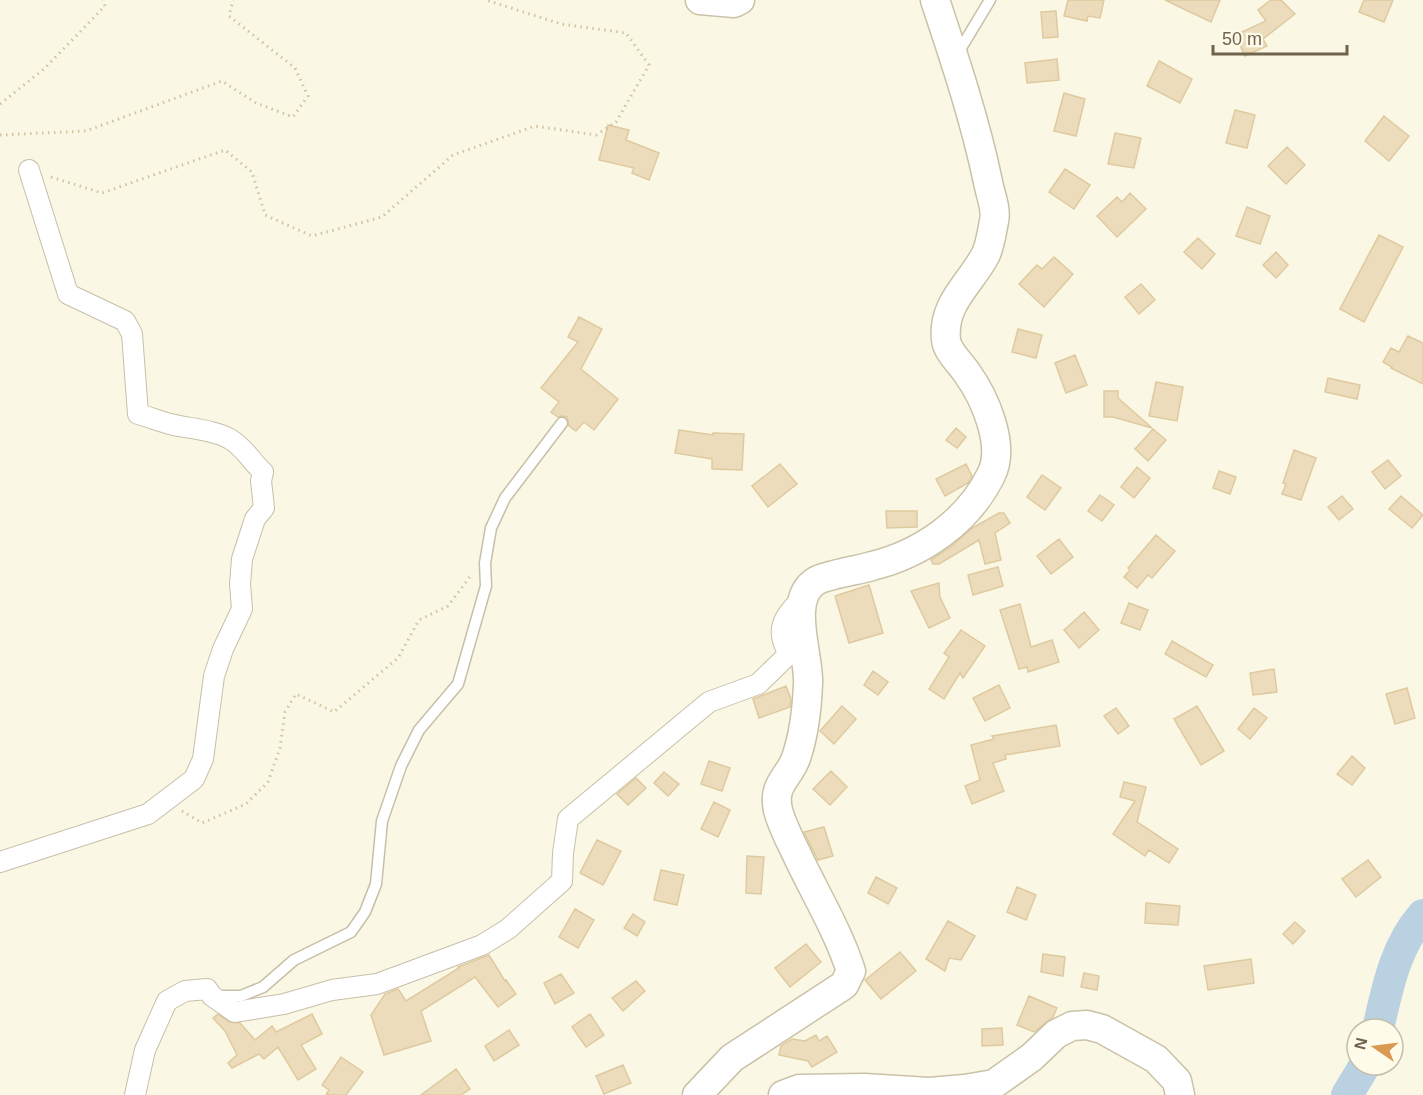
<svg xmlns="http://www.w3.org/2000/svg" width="1423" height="1095" font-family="Helvetica,sans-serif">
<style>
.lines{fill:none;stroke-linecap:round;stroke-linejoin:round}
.river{stroke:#bad1e2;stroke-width:32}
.building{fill:#ecdcbc;stroke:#dfca9f;stroke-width:1.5}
.lane-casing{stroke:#c8bfa9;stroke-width:13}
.street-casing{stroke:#c8bfa9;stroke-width:22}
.secondary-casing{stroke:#cbc1a7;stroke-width:31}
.path{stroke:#d2c2a1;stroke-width:3;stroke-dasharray:1.5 4.5;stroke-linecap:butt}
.lane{stroke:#fff;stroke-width:10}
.street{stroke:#fff;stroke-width:20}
.secondary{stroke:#fff;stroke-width:28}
</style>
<rect width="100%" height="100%" fill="#faf8e4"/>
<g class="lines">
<path class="river" d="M1378,1029C1387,990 1395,946 1423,915
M1347,1095L1365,1065"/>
</g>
<path class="building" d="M1068,0H1104L1100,18L1088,16L1087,21L1064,16Z
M1165,0H1220L1211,22Z
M1271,0H1281L1295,14L1263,39L1267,46L1245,56L1235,35L1266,21L1258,10Z
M1364,0H1393L1384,22L1359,12Z
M1056,11L1058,37L1043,38L1041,12Z
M1057,59L1059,80L1027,83L1025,63Z
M1159,61L1192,79L1180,103L1147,86Z
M1064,93L1085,99L1076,136L1054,131Z
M1235,110L1255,115L1247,148L1226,143Z
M1384,116L1409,136L1389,161L1365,141Z
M608,125L629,130L626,140L659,153L649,180L632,173L634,168L599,160Z
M1115,133L1141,138L1134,168L1108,164Z
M1287,147L1305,165L1286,184L1268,166Z
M1065,169L1090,185L1074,209L1049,192Z
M1130,193L1146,209L1117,237L1097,216L1117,197L1122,202Z
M1247,207L1270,216L1260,244L1236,236Z
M1379,235L1403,247L1364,322L1340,309Z
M1198,238L1215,254L1202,269L1184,252Z
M1276,252L1288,265L1276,278L1263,265Z
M1054,257L1073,274L1044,307L1019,284L1037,265L1042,269Z
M1141,284L1155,300L1139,314L1125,297Z
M579,317L602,329L581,369L618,399L594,430L584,422L576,431L569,426L567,417L562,416L558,417L551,412L559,402L541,388L578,342L568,337Z
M1018,329L1042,335L1036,358L1012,352Z
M1408,336L1423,343V384L1391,368L1392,367L1383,362L1391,348L1399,352Z
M1075,355L1087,385L1066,393L1055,363Z
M1328,378L1360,385L1357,399L1325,392Z
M1156,382L1183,387L1177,421L1149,416Z
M1104,391H1118V398L1152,428L1113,417H1104Z
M956,428L966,437L957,448L946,440Z
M1153,429L1166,440L1148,461L1135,449Z
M679,430L713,435V433L744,434L742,470L712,469V459L675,453Z
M1294,450L1316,458L1301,500L1282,494L1286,484L1283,483Z
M1388,460L1401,476L1385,489L1372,472Z
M780,464L797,484L768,507L752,486Z
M966,464L972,476L968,483L945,496L936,479Z
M1137,467L1150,478L1134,498L1121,487Z
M1219,471L1236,477L1230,494L1213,488Z
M1042,475L1061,488L1045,510L1027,497Z
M1100,495L1114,505L1102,521L1088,511Z
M1342,496L1353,509L1339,520L1328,507Z
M1401,496L1423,515L1412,528L1389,509Z
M886,511H917V527L887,528Z
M999,513H1004L1010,523L995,533L1001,560L985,564L979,540L939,564H933L931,560L952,546L972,528Z
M1156,535L1175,551L1152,578L1148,575L1137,588L1124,577L1130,570L1128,568Z
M1059,539L1073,557L1051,574L1037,556Z
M998,567L1003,586L973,595L968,575Z
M939,583L940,597L950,618L929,628L911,591Z
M869,585L883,633L849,643L835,596Z
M1129,603L1148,610L1140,630L1121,623Z
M1020,604L1031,647L1052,640L1059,662L1028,672L1027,667L1019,669L1000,610Z
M1084,612L1099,630L1079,648L1064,630Z
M961,630L985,646L963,678L960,673L944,699L929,689L949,657L944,653Z
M1172,641L1213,665L1206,677L1165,654Z
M1274,669L1277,692L1253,695L1250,673Z
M873,671L888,682L878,695L864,685Z
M999,685L1010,708L985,721L973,698Z
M786,686L791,699L790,707L759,718L753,699Z
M1407,688L1415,718L1395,724L1386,694Z
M842,706L856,719L834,744L820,731Z
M1197,706L1224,751L1201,765L1174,719Z
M1116,708L1129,726L1118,734L1104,716Z
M1254,708L1267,718L1250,739L1238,729Z
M1056,725L1060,746L1005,755L1006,759L993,763L1004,791L972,804L965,786L980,780L971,745L994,739L992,736Z
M1352,756L1365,768L1352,785L1337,774Z
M709,761L730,768L722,791L701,784Z
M831,771L847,787L830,805L813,789Z
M664,772L679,784L668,796L654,783Z
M636,778L646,788L628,805L617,794Z
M1124,782L1146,787L1137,822L1178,849L1169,863L1149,850L1145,856L1113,834L1135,801L1120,797Z
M714,802L730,810L718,837L701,829Z
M824,827L833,856L818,860L804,832Z
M597,840L621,851L603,885L580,873Z
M747,856L764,857L761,894L746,893Z
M1368,860L1381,877L1356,897L1342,879Z
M661,870L684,875L677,905L654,900Z
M876,877L897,888L888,904L868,893Z
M1017,887L1036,895L1026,920L1007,912Z
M1146,903L1180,906L1178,925L1145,923Z
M575,909L594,920L578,948L559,937Z
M633,914L645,922L637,936L624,928Z
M948,921L975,936L961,960L949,958L945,971L926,959Z
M1295,922L1305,931L1293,944L1283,934Z
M806,944L821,962L790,987L775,968Z
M900,952L916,971L881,999L865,980Z
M1043,954L1065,957L1063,976L1041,972Z
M489,955L505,981L506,980L516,994L498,1007L475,977L421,1011L431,1041L384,1055L371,1015L385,994L398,989L406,1001L459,968L458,967Z
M1251,959L1254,983L1208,990L1204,966Z
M1084,973L1099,976L1097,990L1081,987Z
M561,974L574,993L555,1004L544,983Z
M636,981L645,991L623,1011L612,998Z
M1029,996L1057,1008L1053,1017L1034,1032L1017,1025Z
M218,1014L229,1022L240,1023L255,1040L272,1026L276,1032L312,1014L322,1034L301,1045L316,1069L298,1080L278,1047L264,1059L259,1054L232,1068L228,1063L237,1055L225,1031L213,1018Z
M590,1014L604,1035L586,1047L572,1027Z
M1002,1028L1003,1045L982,1046V1029Z
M509,1030L519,1045L494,1061L485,1046Z
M816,1035L819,1041L827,1036L837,1052L812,1067L808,1061L779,1055L781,1046L792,1039L805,1041Z
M341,1057L363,1072L346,1095H326L329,1090L322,1085Z
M623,1065L631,1083L604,1094L596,1076Z
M456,1069L470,1089L461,1095H421Z"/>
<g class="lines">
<defs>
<path id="lane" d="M958,53L990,0
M215,996H241L263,987L294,960L351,932L365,912L376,884L382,821L401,766L419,730L458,684L486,586L485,563L491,528L505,498L562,423"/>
<path id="street" d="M0,862L148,814L194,779L203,759L214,676L223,649L242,609L240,584L242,559L255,519L264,508L261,481L263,472C250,460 246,449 230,439C212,429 189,429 170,424C159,421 149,417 138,414L132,334L125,321L68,294L29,170
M135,1095L145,1050L167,1001L185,991L207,989L212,996L235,1012L284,1004L332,990L377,984L482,945L508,929L562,881L563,853L568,819L709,702L758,684L789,654C773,628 785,616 804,596"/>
<path id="secondary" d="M700,0L734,3L740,0
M697,1095L732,1058L844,985L851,971C838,931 816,895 798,857C791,842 782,826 778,810C772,784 789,778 796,758C804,735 807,708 808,684C810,657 786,599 816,581C826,575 859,570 872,566C921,554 968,522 991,475C1006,446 985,398 967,373C961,364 947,351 946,340C942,303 970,285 986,254C990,245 992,232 994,221C997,209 990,194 988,182C975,120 955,60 935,0
M783,1095L799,1089L864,1088L929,1092L965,1089L994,1084L1032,1057L1056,1034L1072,1026L1087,1025L1102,1029L1156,1059L1177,1081L1180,1095"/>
</defs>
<use href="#lane" class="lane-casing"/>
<use href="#street" class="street-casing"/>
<use href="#secondary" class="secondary-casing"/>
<path class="path" d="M0,104L45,68L105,6L103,0
M0,135L86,131L222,81L256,103L293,117L308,96L295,68L229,16L233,0
M51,177L102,193L225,150L252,172L265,215L312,236L382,217L453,155L535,126L596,135L616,122L649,65L626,33L561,24L486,0
M182,811L202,823L246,804L268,782L280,748L285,712L296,694L334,712L398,658L419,620L448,606L472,574"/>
<use href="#lane" class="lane"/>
<use href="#street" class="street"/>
<use href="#secondary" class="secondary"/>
</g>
<g transform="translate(1375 1047) rotate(284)"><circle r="28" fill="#fefbea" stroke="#c6beab" stroke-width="1.5"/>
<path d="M0-4.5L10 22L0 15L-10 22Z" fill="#db9852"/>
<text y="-9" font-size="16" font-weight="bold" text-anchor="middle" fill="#71634c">N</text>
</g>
<path d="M1213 45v9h134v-9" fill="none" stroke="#71634c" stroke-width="3"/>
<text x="1222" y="45" font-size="18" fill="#71634c" stroke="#fefbea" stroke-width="4.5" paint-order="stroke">50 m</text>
</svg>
